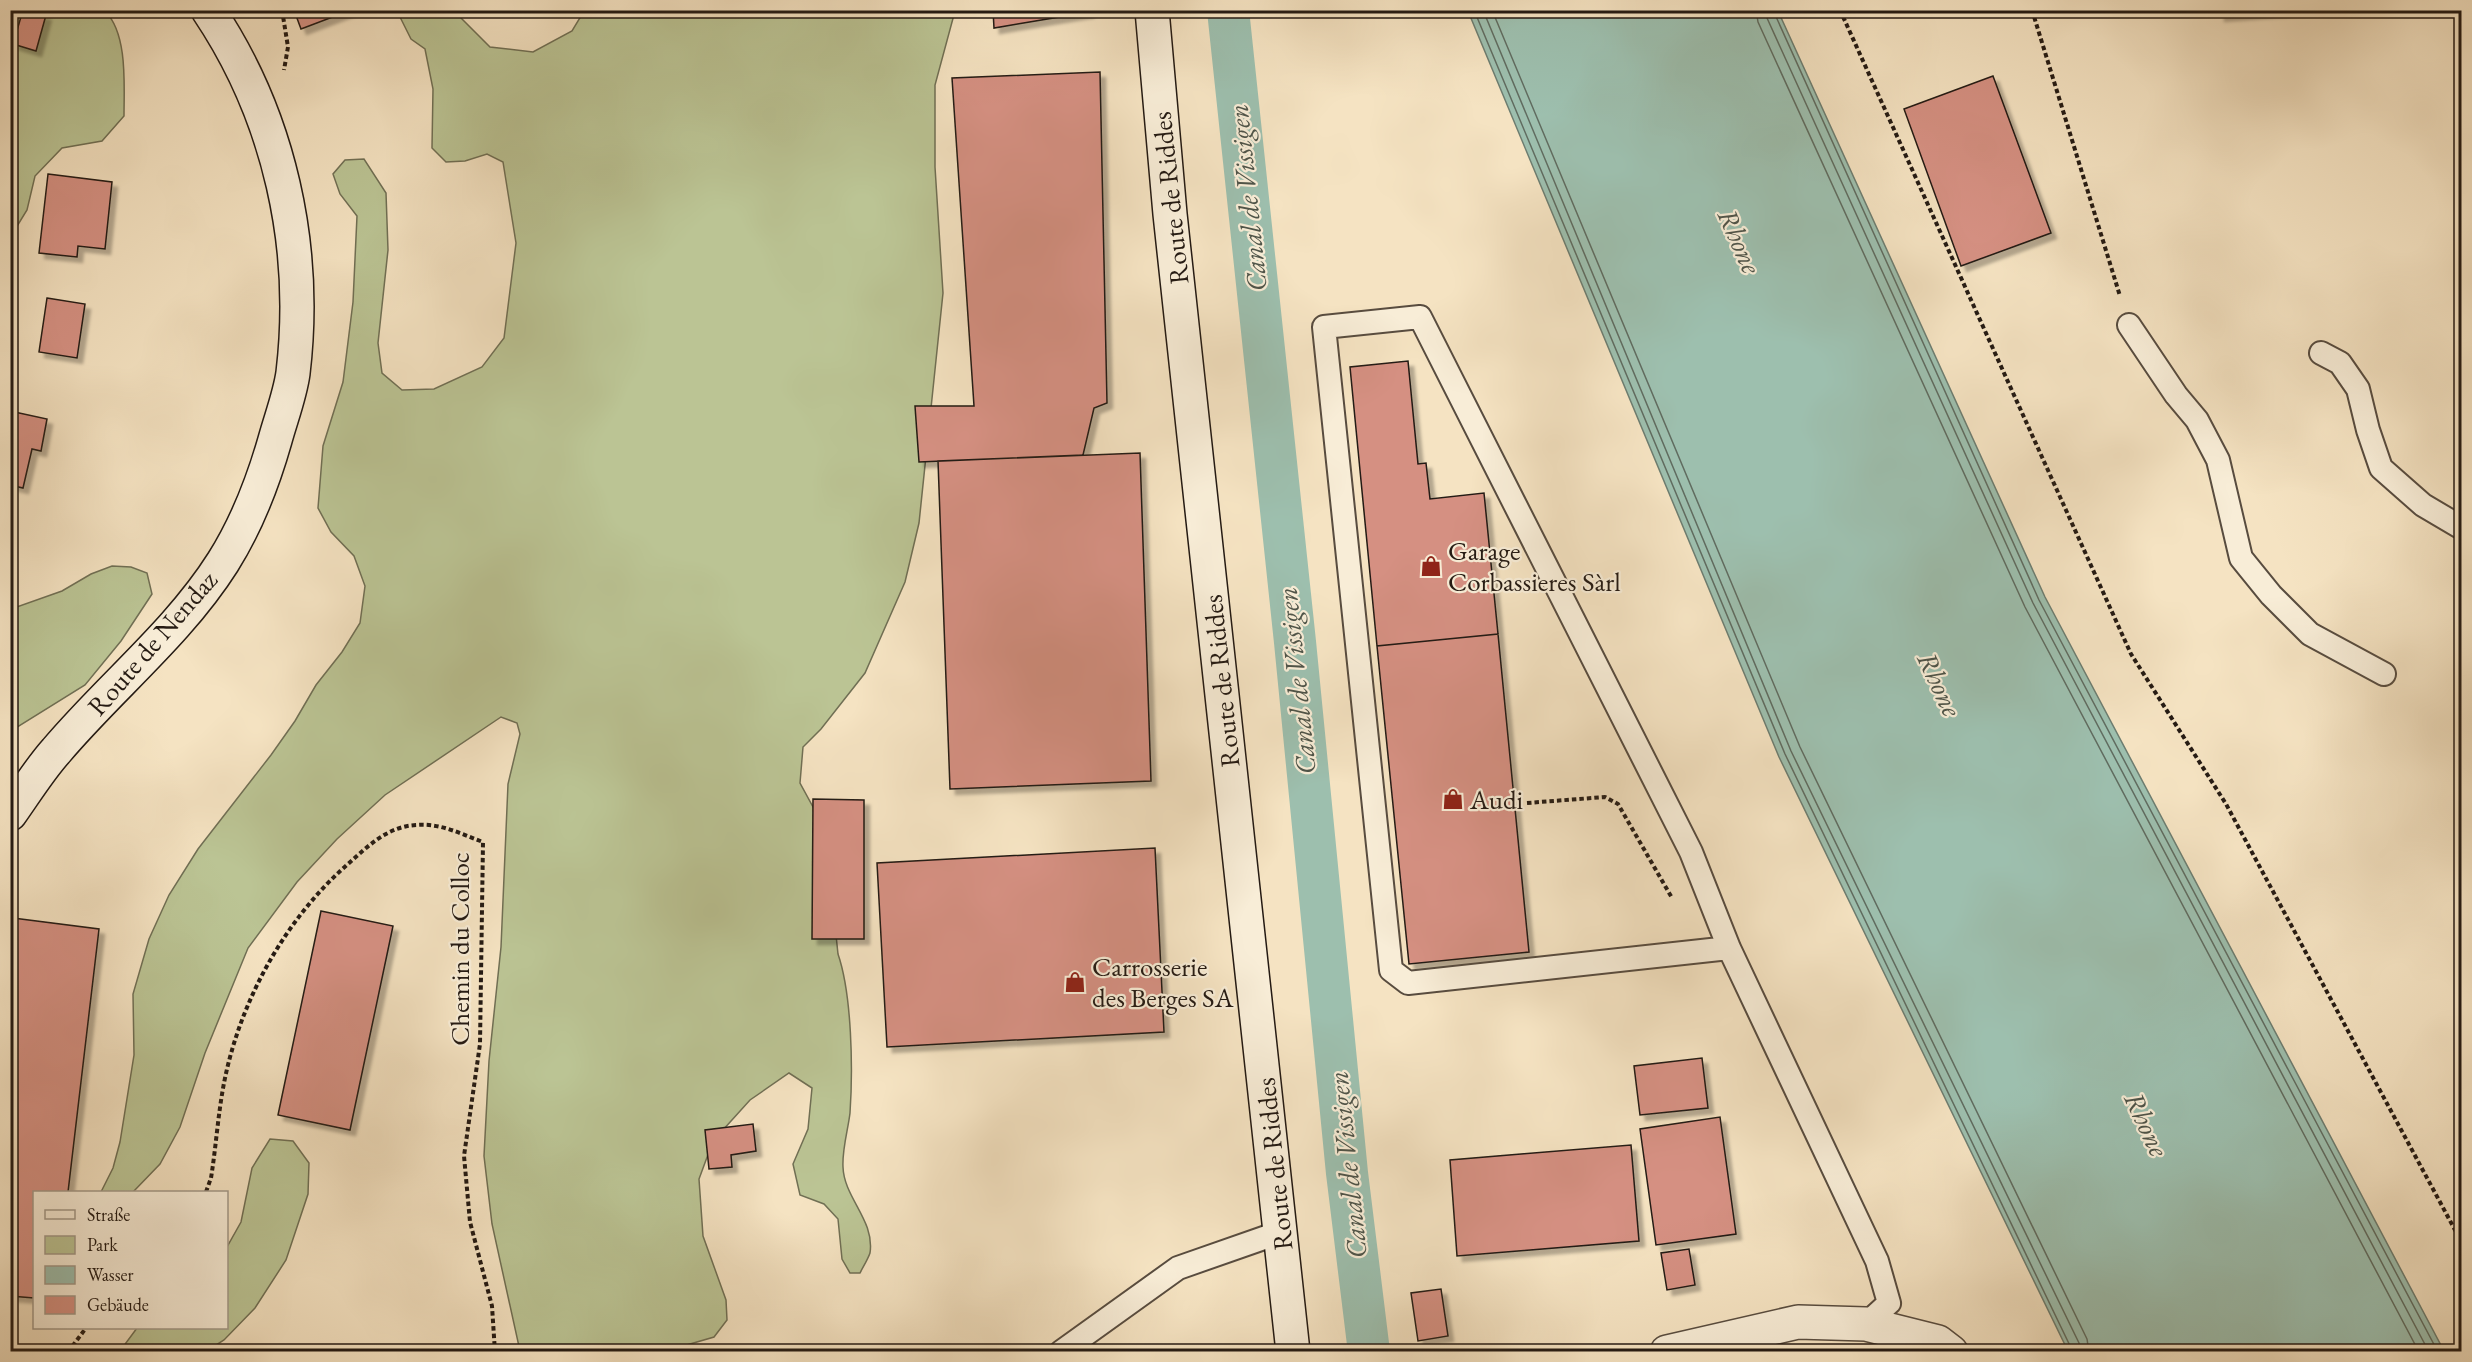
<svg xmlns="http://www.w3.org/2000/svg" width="2472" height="1362" font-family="'EB Garamond',serif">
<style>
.green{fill:#bbc494;stroke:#706f54;stroke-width:1.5}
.water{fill:#9dbfae;stroke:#6d7d70;stroke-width:1.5}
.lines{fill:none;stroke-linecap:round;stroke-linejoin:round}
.shore{stroke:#606c60;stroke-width:1.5}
.canal{stroke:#9dbfae;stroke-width:42}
.building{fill:#d59082;stroke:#241a13;stroke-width:1.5;filter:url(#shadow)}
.lane-casing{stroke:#584c3f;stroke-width:26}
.street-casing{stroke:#584c3f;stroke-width:36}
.secondary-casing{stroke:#241a13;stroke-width:36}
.path{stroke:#241a13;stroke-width:4;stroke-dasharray:4.5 3;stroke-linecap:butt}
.lane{stroke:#f8edd7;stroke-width:22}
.street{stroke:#f8edd7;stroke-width:33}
.secondary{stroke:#f8edd7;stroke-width:33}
.labels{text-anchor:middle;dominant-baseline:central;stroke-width:4.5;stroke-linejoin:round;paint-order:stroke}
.street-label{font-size:27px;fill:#241a13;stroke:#f8edd7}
.poi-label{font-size:27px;fill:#241a13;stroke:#f8edd7;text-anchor:start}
.water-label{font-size:28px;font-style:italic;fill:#4e5449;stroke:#f8edd7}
</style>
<defs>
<filter id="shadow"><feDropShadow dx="5.5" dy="5.5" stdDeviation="1.5" flood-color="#0004"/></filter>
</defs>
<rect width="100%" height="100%" fill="#f5e3c2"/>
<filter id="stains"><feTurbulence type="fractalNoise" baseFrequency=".00333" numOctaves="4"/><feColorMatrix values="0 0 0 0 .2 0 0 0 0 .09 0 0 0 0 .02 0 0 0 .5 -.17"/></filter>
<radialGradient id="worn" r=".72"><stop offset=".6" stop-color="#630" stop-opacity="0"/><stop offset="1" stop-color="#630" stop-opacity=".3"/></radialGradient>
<path class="green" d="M11,11H105C128,34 124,85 124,116L102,141L62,148L35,176L27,210L11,236Z
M402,11H454L490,47L533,52L572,31L584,11H955L935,85V167L943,293L919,523L905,582L865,673L821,729L803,747L800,783L825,829L838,954C852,995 853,1069 850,1113C848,1130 842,1149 843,1167C844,1198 875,1220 870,1253C868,1259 863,1267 860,1273H850L842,1259L838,1219L824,1204L800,1195L793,1164L808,1129L812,1088L789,1073L750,1100L713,1141L699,1179L703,1236L726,1300L727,1320L714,1337L666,1351H520L492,1224L484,1156L489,1061L501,947L508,784L520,734L517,723L501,717L385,795L337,839L297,882L248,948L205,1053L180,1127L160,1164L133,1192H101L113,1168L120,1142L134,1055L133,994L149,939L169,895L198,849L271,755L295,721L316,685L342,652L360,623L365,586L354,556L331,532L318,508L323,446L343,382L353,302L357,216L340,194L333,174L345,160L364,159L386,193L388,250L378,343L382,373L402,390L434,389L482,367L504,338L516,243L503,162L487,154L465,161L446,162L432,148L433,89L425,49L411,39L400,17Z
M112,566L131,567L147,573L152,594L121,641L85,685L11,731V609L62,591L91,574Z
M270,1139L293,1141L309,1163L308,1194L286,1260L255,1308L224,1340L207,1351H120L137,1328H226L227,1247L241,1222L252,1168Z"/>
<path class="water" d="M1468,11H1778L2045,597L2444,1351H2068L1779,757Z"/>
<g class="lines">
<path class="shore" d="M1474,10L1785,754L2073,1352
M1483,10L1791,751L2079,1343L2080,1352
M1492,10L1800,747L2087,1339L2089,1352
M1756,10L1758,22L2025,607L2419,1352
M1765,10L1767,18L2033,603L2429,1352
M1773,10L2039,600L2438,1352"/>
<path class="canal" d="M1228,10L1295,642L1347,1173L1369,1352"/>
</g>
<path class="building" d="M23,10L46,15L36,51L13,44Z
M294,10H351L301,29Z
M993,10H1089V12L994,28Z
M2219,10H2301L2219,16Z
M1100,72L1107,403L1094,408L1083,455L919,462L915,406H974L952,78Z
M1993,76L2051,233L1961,266L1904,109Z
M48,174L112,182L105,249L78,246L77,257L39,253Z
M47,298L85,304L77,358L39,352Z
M1408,361L1418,464L1426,463L1430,499L1484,493L1498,634L1377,646L1350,367Z
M10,411L47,419L41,451L32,449L23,488L10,485Z
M1140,453L1151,781L950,789L938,461Z
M1498,634L1529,952L1409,964L1377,646Z
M813,799L864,800V939H812Z
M1155,848L1164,1032L887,1047L877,863Z
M321,911L393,926L350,1130L278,1115Z
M13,918L99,929L68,1192H34V1298L10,1296V943Z
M1702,1058L1708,1108L1640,1115L1634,1066Z
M1720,1117L1736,1234L1656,1245L1640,1129Z
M753,1124L756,1151L731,1155L732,1167L709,1169L705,1130Z
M1631,1145L1639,1241L1457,1256L1450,1160Z
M1689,1249L1695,1285L1667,1290L1661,1253Z
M1441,1289L1448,1336L1418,1341L1411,1293Z"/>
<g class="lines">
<defs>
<path id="lane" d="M2129,325L2176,395L2197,420L2218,460L2241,558L2271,595L2310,634L2384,674
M2321,353L2340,363L2358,389L2368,430L2381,468L2423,505L2462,528
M1729,948L1408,983L1391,970L1324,327L1420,317L1691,852L1729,948L1877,1261L1889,1303L1866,1324
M1061,1352L1178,1268L1281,1232"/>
<path id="street" d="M1667,1352L1798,1322L1866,1324L1938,1342L1951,1352"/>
<path id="secondary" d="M1152,10L1170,214L1293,1352
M10,814C25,793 39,770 56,751C110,687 178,633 223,562C247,524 263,482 275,440C281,418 290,395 293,373C308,247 280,117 208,10"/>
</defs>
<use href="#lane" class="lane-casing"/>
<use href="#street" class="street-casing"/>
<use href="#secondary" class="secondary-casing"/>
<path class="path" d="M282,10L288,47L284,70
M1840,10L2131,654L2226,804L2462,1243
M2032,10L2120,296
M1527,803L1605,797L1618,804L1672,898
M206,1192L211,1178C216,1147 218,1114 224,1083C240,1001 285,919 348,864C368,846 388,826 417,825C441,823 461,834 483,842L480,1044L464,1156L470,1222L492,1306L495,1352
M68,1352L86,1328"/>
<use href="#lane" class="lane"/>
<use href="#street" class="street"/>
<use href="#secondary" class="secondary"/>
</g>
<defs>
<symbol id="shop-bare" viewBox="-9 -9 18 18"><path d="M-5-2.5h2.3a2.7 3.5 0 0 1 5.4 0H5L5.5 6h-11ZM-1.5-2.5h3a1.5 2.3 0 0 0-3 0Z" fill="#8f2418" stroke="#f8edd7" stroke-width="2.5" paint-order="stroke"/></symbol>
</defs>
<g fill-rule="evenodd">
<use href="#shop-bare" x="1416" y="551" width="30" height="30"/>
<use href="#shop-bare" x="1438" y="784" width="30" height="30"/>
<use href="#shop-bare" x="1060" y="967" width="30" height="30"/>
</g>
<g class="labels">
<g class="street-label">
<text transform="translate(1170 198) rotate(-96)">Route de Riddes</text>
<text transform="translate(152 643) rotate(-49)">Route de Nendaz</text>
<text transform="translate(1221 681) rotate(-96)">Route de Riddes</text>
<text transform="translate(459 949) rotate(-90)">Chemin du Colloc</text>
<text transform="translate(1274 1164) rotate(-96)">Route de Riddes</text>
</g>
<g class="poi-label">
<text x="1448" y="550">Garage<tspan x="1448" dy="31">Corbassieres Sàrl</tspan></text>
<text x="1470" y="799">Audi</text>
<text x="1092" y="966">Carrosserie<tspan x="1092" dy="31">des Berges SA</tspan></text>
</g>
<g class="water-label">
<text transform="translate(1247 198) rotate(-96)">Canal de Vissigen</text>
<text transform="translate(1740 241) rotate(66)">Rhone</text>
<text transform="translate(1296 681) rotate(-96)">Canal de Vissigen</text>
<text transform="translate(1940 684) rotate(65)">Rhone</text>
<text transform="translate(2147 1124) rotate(65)">Rhone</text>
<text transform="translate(1347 1165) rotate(-96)">Canal de Vissigen</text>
</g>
</g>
<rect width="2472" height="1362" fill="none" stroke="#f5e3c2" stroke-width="36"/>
<rect x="12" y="12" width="2448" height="1338" fill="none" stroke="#241a13" stroke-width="3"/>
<rect x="18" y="18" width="2436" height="1326" fill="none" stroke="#241a13" stroke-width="1.5"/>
<rect x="33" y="1191" width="195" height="138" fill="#f8edd7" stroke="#a39989" stroke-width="1.5"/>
<rect x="45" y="1210" width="30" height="9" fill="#f8edd7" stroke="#a39989" stroke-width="1.5"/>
<text x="87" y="1221" font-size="18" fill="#241a13">Straße</text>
<rect x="45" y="1236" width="30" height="18" fill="#bbc494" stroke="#a39989" stroke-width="1.5"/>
<text x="87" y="1251" font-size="18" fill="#241a13">Park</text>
<rect x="45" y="1266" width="30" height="18" fill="#9dbfae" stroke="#a39989" stroke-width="1.5"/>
<text x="87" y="1281" font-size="18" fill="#241a13">Wasser</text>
<rect x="45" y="1296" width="30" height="18" fill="#d59082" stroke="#a39989" stroke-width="1.5"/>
<text x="87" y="1311" font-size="18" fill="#241a13">Gebäude</text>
<rect width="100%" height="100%" filter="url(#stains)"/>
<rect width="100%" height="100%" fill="url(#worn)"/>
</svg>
